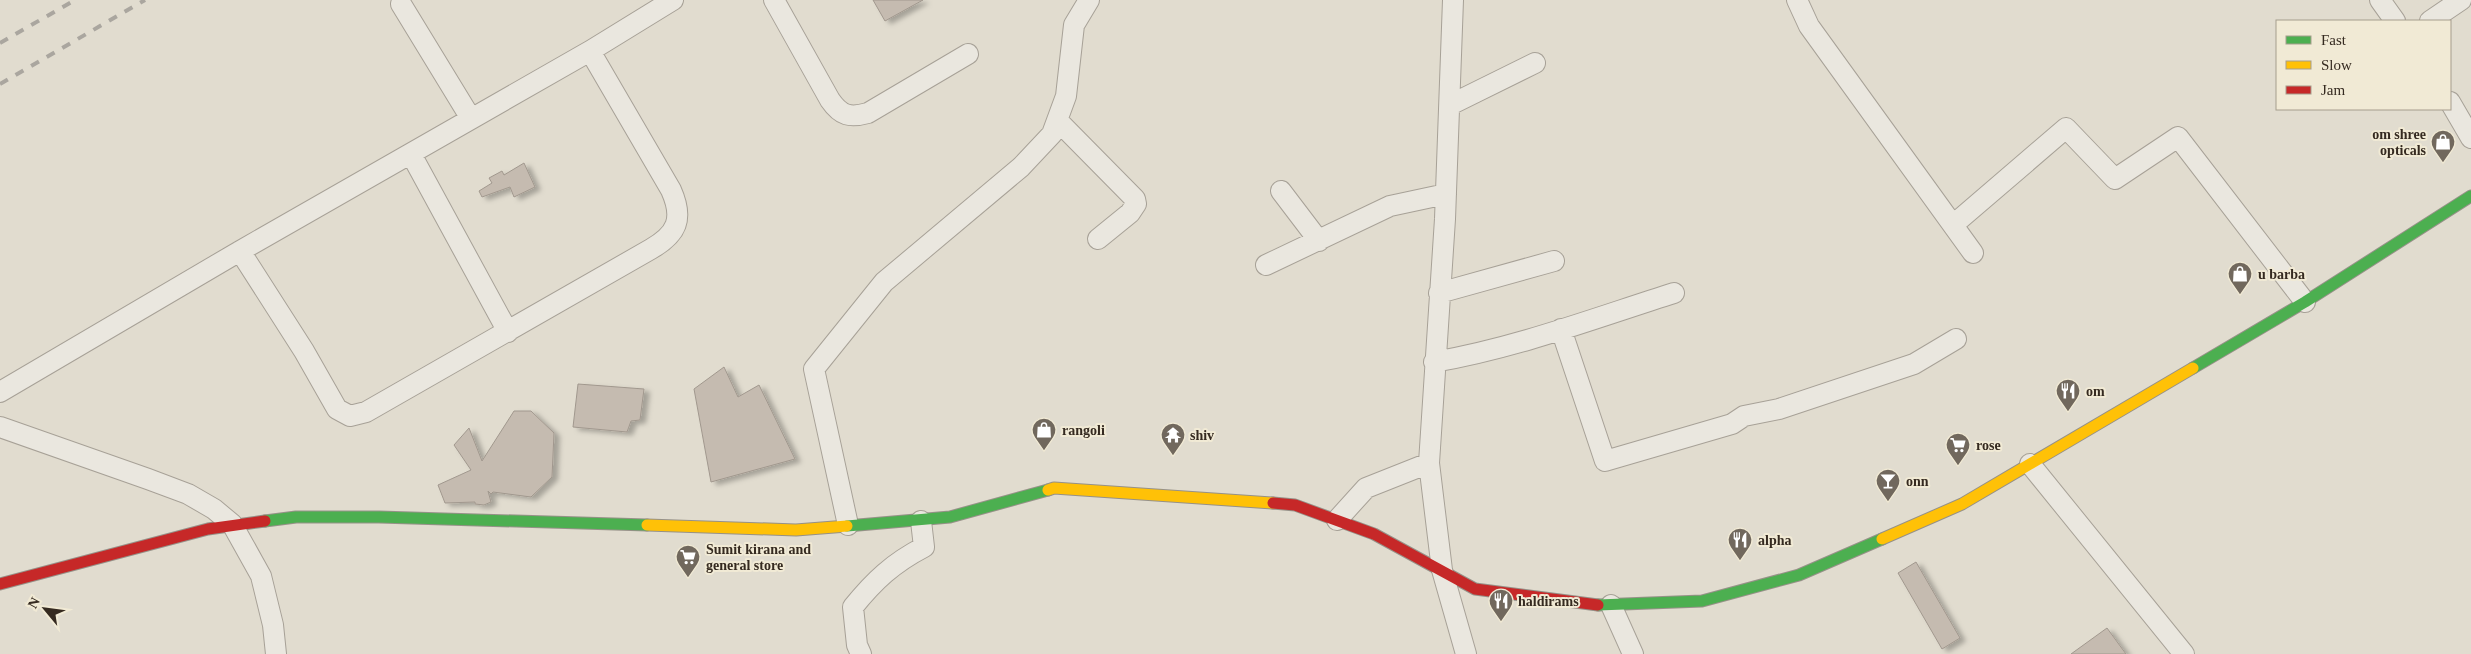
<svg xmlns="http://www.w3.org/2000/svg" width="2471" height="654" font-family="'Times New Roman',serif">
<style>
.building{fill:#c5bbb0;stroke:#a1988e;filter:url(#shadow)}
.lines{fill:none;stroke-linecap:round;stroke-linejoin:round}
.street-casing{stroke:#a7a197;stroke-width:22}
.fast-casing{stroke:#969188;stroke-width:13}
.slow-casing{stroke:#969188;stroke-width:13}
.jam-casing{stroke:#969188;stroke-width:13}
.street{stroke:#eae7df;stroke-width:20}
.fast{stroke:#4caf50;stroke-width:11}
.slow{stroke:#ffc107;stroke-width:11}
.jam{stroke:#c62828;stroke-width:11}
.rail{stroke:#aaa69f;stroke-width:4;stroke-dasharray:9 9;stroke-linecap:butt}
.labels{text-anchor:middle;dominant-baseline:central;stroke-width:4;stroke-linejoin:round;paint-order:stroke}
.poi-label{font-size:14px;font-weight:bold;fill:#352a20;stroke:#f1ead5;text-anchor:start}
</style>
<defs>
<filter id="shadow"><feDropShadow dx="5.5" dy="3" stdDeviation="2.5" flood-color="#0004"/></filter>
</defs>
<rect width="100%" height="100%" fill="#e1dccf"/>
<path class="building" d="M873,0H923L885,21Z
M524,163L535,187L514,197L510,187L482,197L479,191L492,183L489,178L502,171L504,175Z
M724,367L738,397L759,385L795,459L711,482L694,389Z
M578,384L644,389L640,420L631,421L627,432L573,427Z
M514,411H531L554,433L552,477L531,497L493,492L491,494L488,491L491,502L484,505L475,504V502L445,503L438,485L471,470L454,445L469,428L482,461Z
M1916,562L1960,638L1942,649L1898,573Z
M2107,628L2126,654H2071Z"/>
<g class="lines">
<defs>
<path id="street" d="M774,0L830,100C841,116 850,118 868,113L968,54
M1453,0L1445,219L1429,463L1442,570L1466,654
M1797,0L1809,26L1973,253
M2380,0L2395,21
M401,4L470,117
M2430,21L2461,0
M2450,102L2471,138
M1450,105L1535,63
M1059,122L1135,199L1136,204L1130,213L1098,239
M411,154L508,332
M1281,191L1319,241
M1953,225L2066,128L2115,179L2178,137L2305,302
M240,251L304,351L337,409L350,416L366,412L651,249C677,234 684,219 671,190L590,51
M1266,265L1390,206L1446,194
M1439,293L1554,261
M1561,329L1605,461L1732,424L1744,416L1779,409L1914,364L1956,339
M1434,362C1516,348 1595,318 1674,293
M0,392L240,251L590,51L673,0
M0,427L148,479L188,494L214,509L232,524L261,576L273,625L276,654
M2030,464L2184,654
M1337,520L1366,488L1429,463
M848,525L814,369L884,282L1021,167L1052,134L1066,96L1074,25L1089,0
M1611,605L1633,654
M861,654L857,645L853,607C874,581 893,563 924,547L921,521"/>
<path id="fast" d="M2193,368L2305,302L2471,196
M265,521L296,517H379L647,525
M847,526L950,517L1048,490
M1598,605L1702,601L1799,575L1882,539"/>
<path id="slow" d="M1048,490L1054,488L1273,503
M647,525L796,530L847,526
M1882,539L1962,504L2193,368"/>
<path id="jam" d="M1273,503L1295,505L1374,534L1475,589L1598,605
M0,584L208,529L265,521"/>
</defs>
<use href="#street" class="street-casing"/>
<use href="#fast" class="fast-casing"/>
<use href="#slow" class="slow-casing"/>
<use href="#jam" class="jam-casing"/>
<use href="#street" class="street"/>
<use href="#fast" class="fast"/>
<use href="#slow" class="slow"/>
<use href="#jam" class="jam"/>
<path class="rail" d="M0,43L75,0
M0,84L145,0"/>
</g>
<defs>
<symbol id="shop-pin" viewBox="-11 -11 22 30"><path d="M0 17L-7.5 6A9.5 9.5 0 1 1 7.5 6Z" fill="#71685d" stroke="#f1ead5"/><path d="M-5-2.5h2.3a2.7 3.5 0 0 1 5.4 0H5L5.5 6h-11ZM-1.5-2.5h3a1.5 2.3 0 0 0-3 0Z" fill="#fff"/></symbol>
<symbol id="restaurant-pin" viewBox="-11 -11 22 30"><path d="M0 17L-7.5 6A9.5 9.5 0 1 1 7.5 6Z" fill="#71685d" stroke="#f1ead5"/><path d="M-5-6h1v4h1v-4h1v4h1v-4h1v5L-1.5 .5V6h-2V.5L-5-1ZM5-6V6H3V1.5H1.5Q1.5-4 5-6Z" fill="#fff"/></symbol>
<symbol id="temple-pin" viewBox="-11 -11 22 30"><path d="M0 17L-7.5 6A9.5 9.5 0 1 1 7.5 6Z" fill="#71685d" stroke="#f1ead5"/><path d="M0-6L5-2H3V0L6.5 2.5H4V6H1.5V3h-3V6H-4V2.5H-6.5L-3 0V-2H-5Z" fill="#fff"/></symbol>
<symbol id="supermarket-pin" viewBox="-11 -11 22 30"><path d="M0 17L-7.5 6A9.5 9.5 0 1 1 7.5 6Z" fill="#71685d" stroke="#f1ead5"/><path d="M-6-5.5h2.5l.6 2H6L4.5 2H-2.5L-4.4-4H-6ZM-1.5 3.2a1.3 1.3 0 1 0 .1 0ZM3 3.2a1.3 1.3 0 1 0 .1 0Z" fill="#fff"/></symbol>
<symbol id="bar-pin" viewBox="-11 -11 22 30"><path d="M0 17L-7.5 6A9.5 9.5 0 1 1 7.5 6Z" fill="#71685d" stroke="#f1ead5"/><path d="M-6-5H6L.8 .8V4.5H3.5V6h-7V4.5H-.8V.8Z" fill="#fff"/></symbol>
</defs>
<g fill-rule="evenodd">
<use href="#shop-pin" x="2429" y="128" width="28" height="38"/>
<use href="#shop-pin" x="2226" y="260" width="28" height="38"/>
<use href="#restaurant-pin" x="2054" y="377" width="28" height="38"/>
<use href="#shop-pin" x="1030" y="416" width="28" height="38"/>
<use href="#temple-pin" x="1159" y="421" width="28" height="38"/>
<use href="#supermarket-pin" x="1944" y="431" width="28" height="38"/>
<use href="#bar-pin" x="1874" y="467" width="28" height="38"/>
<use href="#restaurant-pin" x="1726" y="526" width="28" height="38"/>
<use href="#supermarket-pin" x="674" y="543" width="28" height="38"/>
<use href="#restaurant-pin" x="1487" y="587" width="28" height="38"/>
</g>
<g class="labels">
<g class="poi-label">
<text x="2426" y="134" text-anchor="end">om shree<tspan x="2426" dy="16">opticals</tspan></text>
<text x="2258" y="274">u barba</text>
<text x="2086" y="391">om</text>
<text x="1062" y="430">rangoli</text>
<text x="1190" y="435">shiv</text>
<text x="1976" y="445">rose</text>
<text x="1906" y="481">onn</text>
<text x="1758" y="540">alpha</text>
<text x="706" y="549">Sumit kirana and<tspan x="706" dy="16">general store</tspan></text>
<text x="1518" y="601">haldirams</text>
</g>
</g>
<rect x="2276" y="20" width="175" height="90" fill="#f1ead5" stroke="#a69d8d"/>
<rect x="2286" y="36" width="25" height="8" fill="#4caf50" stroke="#a69d8d"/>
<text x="2321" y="45" font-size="15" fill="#352a20">Fast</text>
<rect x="2286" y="61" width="25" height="8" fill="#ffc107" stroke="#a69d8d"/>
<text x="2321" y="70" font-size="15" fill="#352a20">Slow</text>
<rect x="2286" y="86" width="25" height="8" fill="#c62828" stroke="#a69d8d"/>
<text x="2321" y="95" font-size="15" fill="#352a20">Jam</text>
<g transform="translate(45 609) rotate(299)" stroke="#f1ead5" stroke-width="4" paint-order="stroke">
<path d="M0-4L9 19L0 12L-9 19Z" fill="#352a20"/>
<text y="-8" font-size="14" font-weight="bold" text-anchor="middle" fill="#352a20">N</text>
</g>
</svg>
